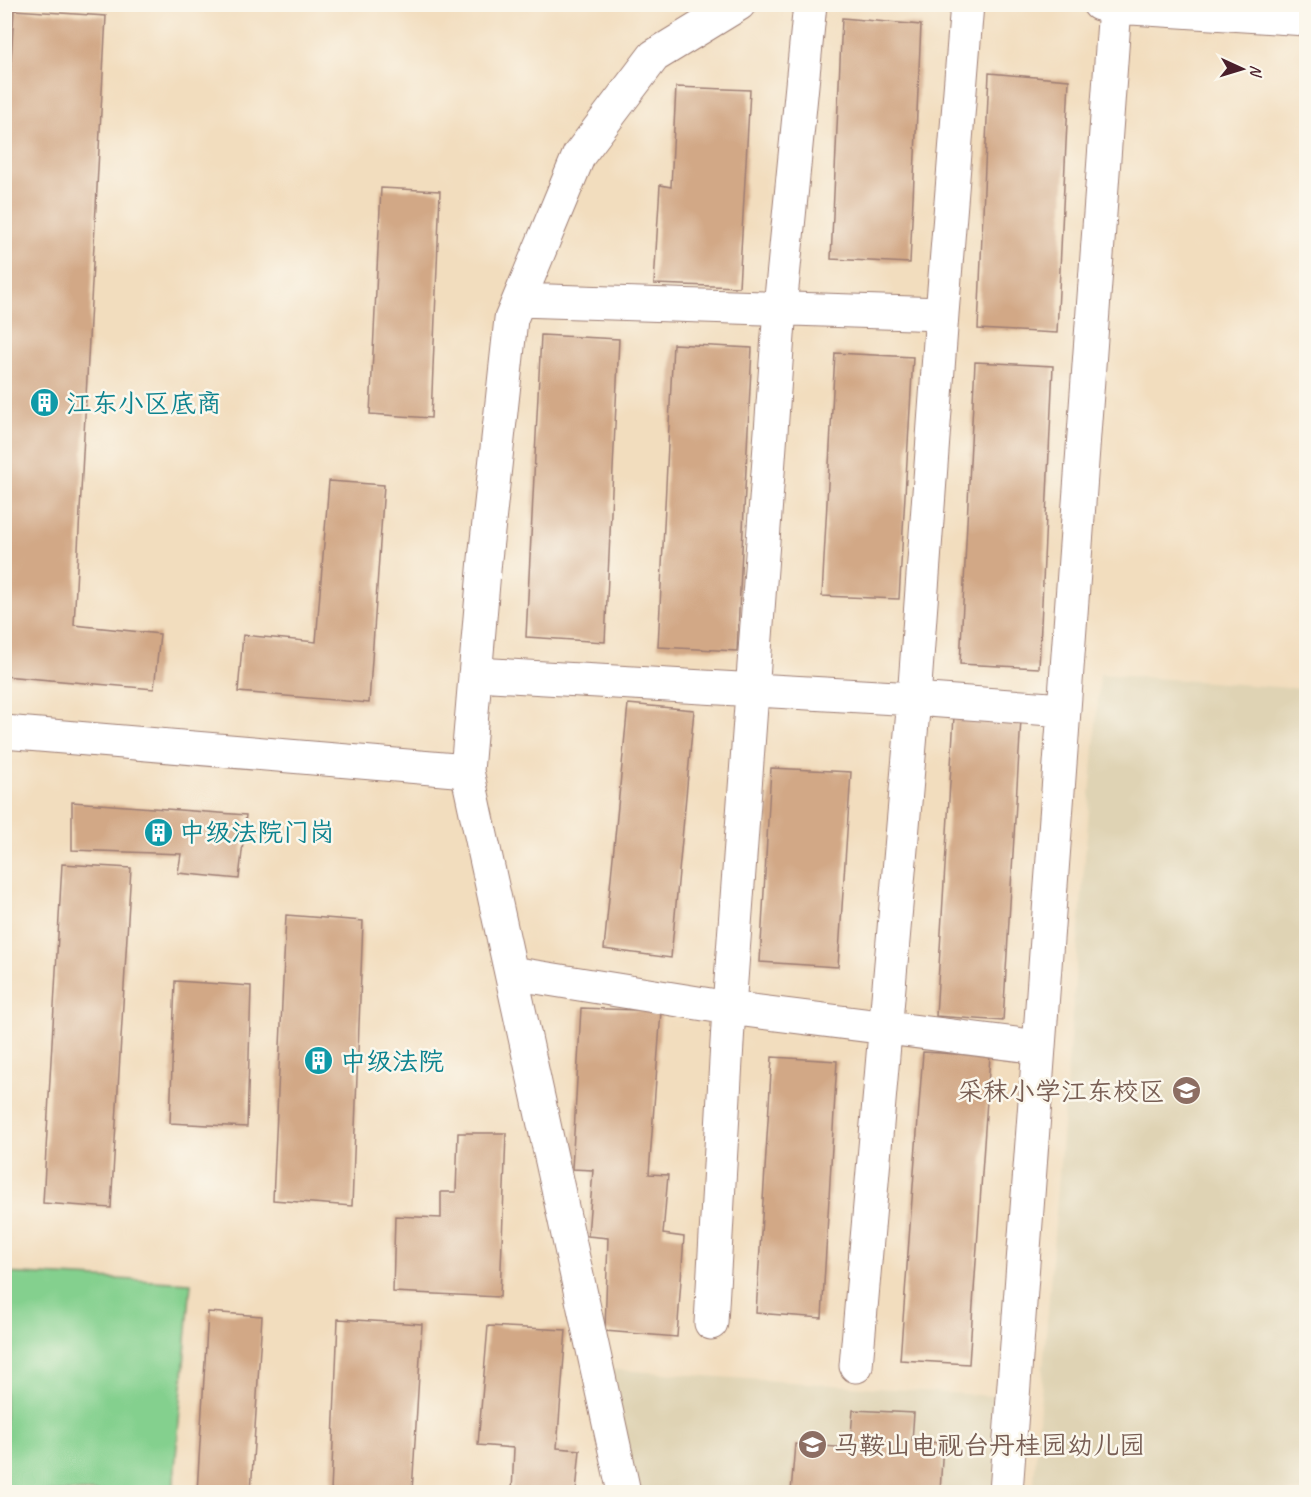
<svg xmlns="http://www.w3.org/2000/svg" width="1311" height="1497" font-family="Caveat,'LXGW WenKai TC',sans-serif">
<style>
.built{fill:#dfd3b4}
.green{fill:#84d08e;stroke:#67785c;stroke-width:1.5}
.building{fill:#d2a886}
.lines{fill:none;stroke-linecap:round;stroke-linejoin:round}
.minor-casing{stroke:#9e7e74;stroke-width:35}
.minor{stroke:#fff;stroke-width:33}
.labels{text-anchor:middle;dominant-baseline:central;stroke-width:5;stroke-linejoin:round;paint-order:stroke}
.culture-label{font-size:26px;fill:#0d838f;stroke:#fbf7ec;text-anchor:start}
.education-label{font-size:26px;fill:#785e54;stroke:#fbf7ec;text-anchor:end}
</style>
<rect width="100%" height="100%" fill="#fbf7ec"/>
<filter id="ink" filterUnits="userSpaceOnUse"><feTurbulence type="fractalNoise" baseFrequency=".0167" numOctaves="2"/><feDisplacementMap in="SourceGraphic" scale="12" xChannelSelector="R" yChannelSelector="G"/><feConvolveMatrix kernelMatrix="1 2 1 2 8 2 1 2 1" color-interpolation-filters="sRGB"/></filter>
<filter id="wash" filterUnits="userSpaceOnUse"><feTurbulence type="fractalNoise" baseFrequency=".008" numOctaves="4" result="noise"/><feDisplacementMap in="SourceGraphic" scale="24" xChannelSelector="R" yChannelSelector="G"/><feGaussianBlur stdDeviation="1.35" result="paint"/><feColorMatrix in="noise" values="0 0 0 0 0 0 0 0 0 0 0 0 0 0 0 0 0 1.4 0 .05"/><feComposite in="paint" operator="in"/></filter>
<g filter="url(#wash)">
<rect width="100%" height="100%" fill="#f2ddbe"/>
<path class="built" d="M1100,674L1306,689V1492H1033Z
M605,1369L1007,1397L1000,1492H632Z"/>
<path class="green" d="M4,1273L191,1283L173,1492H5Z"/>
<g id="blocks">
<path class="building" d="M14,10L106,16L74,625L160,634L154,689L4,676V180Z
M842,18L921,25L910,263L831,259Z
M989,73L1069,80L1057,333L978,329Z
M676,87L750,90L739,287L654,284L660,185L671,187Z
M381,188L440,191L431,418L370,414Z
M541,335L619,339L605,642L526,637Z
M673,344L752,348L737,651L658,647Z
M835,353L913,357L899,599L822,596Z
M975,362L1053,366L1039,668L960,664Z
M329,481L384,485L369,703L238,692L243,635L316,642Z
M628,704L694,710L671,958L604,949Z
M954,716L1021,719L1003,1021L936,1016Z
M771,768L851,772L838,967L760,962Z
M72,802L246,815L239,879L178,873L181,854L72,850Z
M62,864L131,868L111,1208L43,1203Z
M286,915L363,921L352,1206L273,1200Z
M175,981L251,986L247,1127L170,1123Z
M581,1008L661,1011L649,1174L668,1175L663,1234L684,1237L677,1337L605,1331L608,1238L588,1236L593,1170L572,1169Z
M923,1052L990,1056L969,1364L900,1360Z
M772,1057L837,1061L822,1318L756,1313Z
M458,1133H506L500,1297L393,1292L395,1216L441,1218V1192H456Z
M208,1312L262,1316L251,1492H197Z
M338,1319L422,1324L412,1492H331Z
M488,1326L566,1330L557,1448L580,1450L576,1492H512L514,1448L478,1445Z
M853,1410L914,1413L912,1441L943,1443L940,1492H791L795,1444L850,1448Z"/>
</g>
</g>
<g filter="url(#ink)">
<use href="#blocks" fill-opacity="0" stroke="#9e7e74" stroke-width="1.5"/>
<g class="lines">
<defs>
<path id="minor" d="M1099,4L1115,7L1306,19
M519,300L942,314L967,4
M475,674L914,699L1064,710L1115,7
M4,732L467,771
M511,973L729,1008L1039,1047
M711,1323L729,1008L780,308L810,4
M856,1366L914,699L942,314
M624,1492L467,771L485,559L511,319L579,155L654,56L739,4
M1006,1492L1064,710"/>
</defs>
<use href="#minor" class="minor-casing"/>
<use href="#minor" class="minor"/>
</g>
</g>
<defs>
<symbol id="building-disc" viewBox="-11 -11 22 22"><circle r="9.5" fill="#0f9aa8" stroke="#fbf7ec"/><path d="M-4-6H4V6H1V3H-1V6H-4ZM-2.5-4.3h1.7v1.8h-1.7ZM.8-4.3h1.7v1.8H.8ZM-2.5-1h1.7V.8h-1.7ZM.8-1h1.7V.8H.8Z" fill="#fff"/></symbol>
<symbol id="school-disc" viewBox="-11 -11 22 22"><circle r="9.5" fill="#8d6e63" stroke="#fbf7ec"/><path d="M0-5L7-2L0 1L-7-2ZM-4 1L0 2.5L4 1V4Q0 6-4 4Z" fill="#fff"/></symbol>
</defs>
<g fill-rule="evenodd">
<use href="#building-disc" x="28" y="386" width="33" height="33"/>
<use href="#building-disc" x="142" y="816" width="33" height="33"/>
<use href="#building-disc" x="302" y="1044" width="33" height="33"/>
<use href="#school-disc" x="1170" y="1074" width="33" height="33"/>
<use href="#school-disc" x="796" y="1428" width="33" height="33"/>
</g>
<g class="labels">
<g class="culture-label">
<text x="66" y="403">江东小区底商</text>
<text x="179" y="832">中级法院门岗</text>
<text x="340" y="1061">中级法院</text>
</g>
<g class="education-label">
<text x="1165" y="1091">采秣小学江东校区</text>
<text x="833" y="1445" text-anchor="start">马鞍山电视台丹桂园幼儿园</text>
</g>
</g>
<rect width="1311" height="1497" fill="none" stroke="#fbf7ec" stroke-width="24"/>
<g transform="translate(1242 69) rotate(94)" stroke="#fbf7ec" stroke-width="4.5" paint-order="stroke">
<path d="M0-4.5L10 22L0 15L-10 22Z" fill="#4a1f2b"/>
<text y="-9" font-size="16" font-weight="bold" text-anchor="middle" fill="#4a1f2b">N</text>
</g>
</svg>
